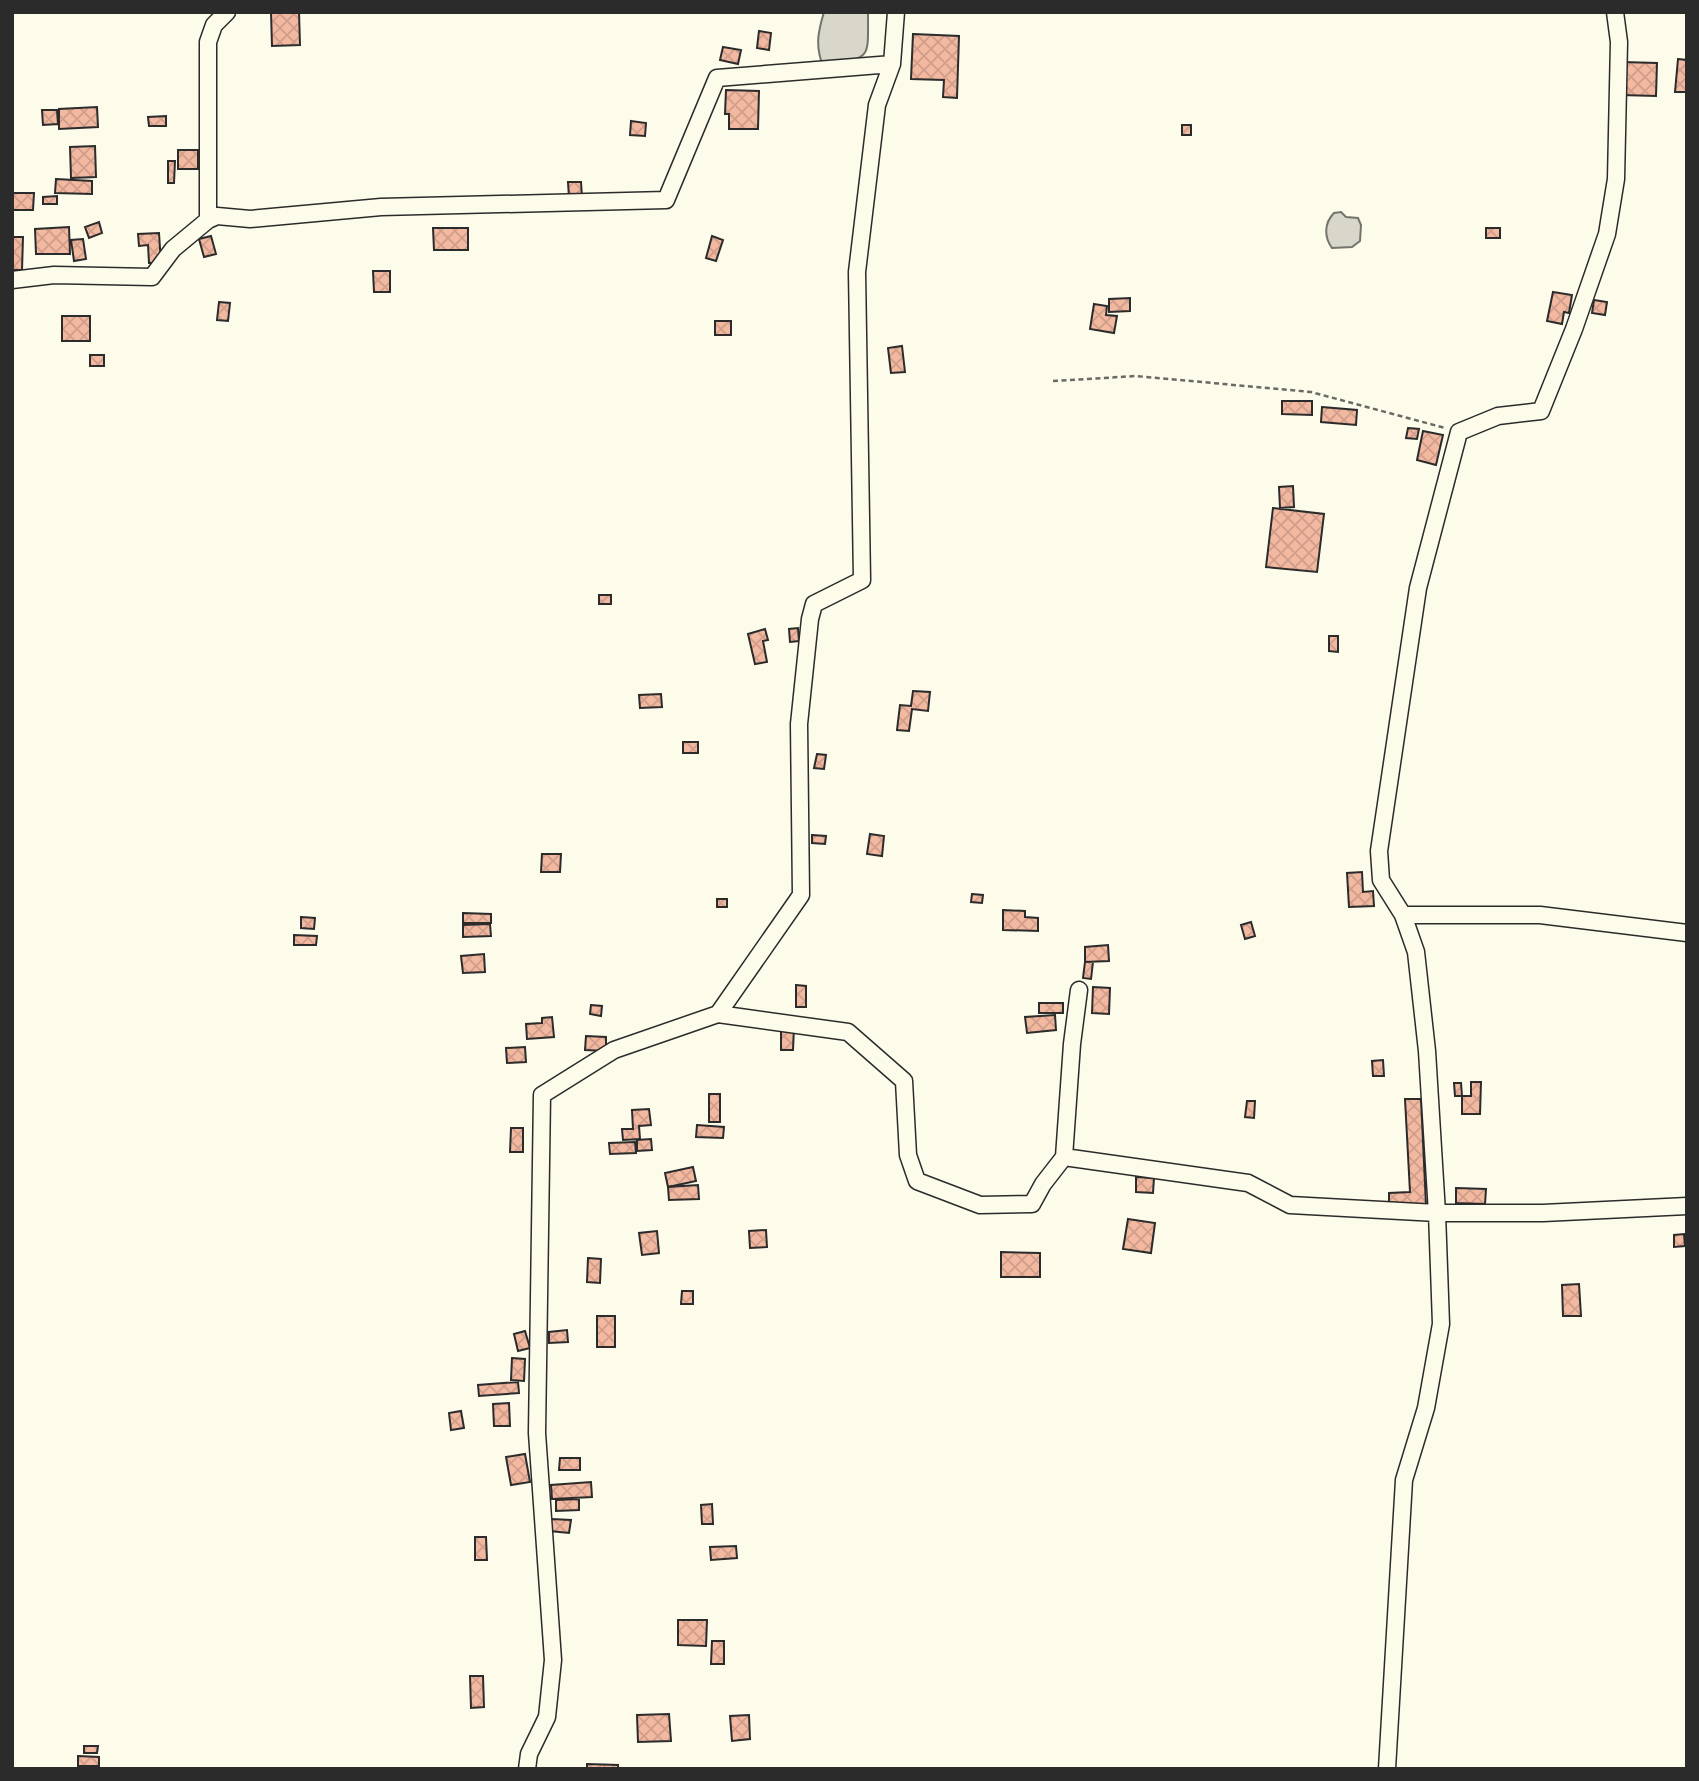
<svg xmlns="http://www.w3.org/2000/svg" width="1699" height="1781" font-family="'Source Sans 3',sans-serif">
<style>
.water{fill:#d8d7c9;stroke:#74746e;stroke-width:2}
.building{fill:url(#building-cross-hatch);stroke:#2b2b2b;stroke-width:2}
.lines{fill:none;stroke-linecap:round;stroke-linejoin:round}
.minor-casing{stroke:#2b2b2b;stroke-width:19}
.path{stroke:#6a6964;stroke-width:2.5;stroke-dasharray:5 3.5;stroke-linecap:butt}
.minor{stroke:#fdfbea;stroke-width:16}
</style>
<defs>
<pattern id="building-cross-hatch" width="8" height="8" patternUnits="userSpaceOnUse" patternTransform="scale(1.75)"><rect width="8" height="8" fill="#f2b8a0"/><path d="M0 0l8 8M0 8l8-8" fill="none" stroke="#d09e8a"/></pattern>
</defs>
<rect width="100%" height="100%" fill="#fdfbea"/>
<path class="water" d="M824,12H868C868,62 872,56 823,66C815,46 818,32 824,12Z
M1341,212L1346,217L1358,218L1361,225L1360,241L1352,247L1332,248C1324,237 1324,223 1334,213Z"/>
<path class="building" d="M271,12H299L300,45L272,46Z
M759,31L771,33L769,50L757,48Z
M913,34L959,36L957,98L943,97L944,80L911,79Z
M723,47L741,50L738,64L720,60Z
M1678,59L1687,60V92H1675Z
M1622,62L1657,63L1656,96L1621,95Z
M726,90L759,91L758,129H729V114H725Z
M97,107L98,127L59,129V109Z
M42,110H57L58,124L43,125Z
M166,116V126H149L148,117Z
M631,121L646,123L645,136L630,135Z
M1182,125H1191V135H1182Z
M95,146L96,177L71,178L70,147Z
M178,150H198V169H178Z
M168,161H175L174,183H168Z
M56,179L92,181V194L55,193Z
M568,182H581L582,197L569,198Z
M12,193H34L33,210H12Z
M57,196V204H43V197Z
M99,222L102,233L89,238L85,227Z
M69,227L70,254H36L35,229Z
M433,228H468V250H434Z
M1486,228H1500V238H1486Z
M159,233L161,263H149L148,245L139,246L138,234Z
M211,236L216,254L204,257L199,239Z
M712,236L723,240L716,261L706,258Z
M12,237H23L22,270H12Z
M83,239L86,259L74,261L71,240Z
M373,271H390V292H374Z
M1553,292L1572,295L1569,313L1564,312L1562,324L1547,321Z
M1130,298V311L1109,312V299Z
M1594,300L1607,302L1605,315L1592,313Z
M219,302L230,303L228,321L217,320Z
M1094,304L1107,306L1106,315L1117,316L1114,333L1090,329Z
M62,316H90V341H62Z
M715,321H731V335H715Z
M902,346L905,372L891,373L888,348Z
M90,355H104V366H90Z
M1282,401H1312V415L1282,414Z
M1322,407L1357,410L1356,425L1321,422Z
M1408,428L1419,429L1417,439L1406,438Z
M1423,431L1443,435L1436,465L1417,460Z
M1293,486L1294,507L1280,508L1279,487Z
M1273,508L1324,514L1317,572L1266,567Z
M599,595H611V604H599Z
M798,628L799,641L790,642L789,629Z
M765,629L768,640L763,641L767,662L755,664L748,634Z
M1329,636H1338V652L1329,651Z
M913,691L930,692L928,711L912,709L909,731L897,730L900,705L911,706Z
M661,694L662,707L640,708L639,695Z
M683,742H698V753H683Z
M817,754L826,755L824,769L814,768Z
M870,834L884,836L882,856L867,854Z
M812,835L826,836L825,844L812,843Z
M542,854H561L560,872H541Z
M1362,872L1363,892L1373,891L1374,906L1349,907L1347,873Z
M972,894L983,895L982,903L971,902Z
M717,899H727V907H717Z
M1003,910L1025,911V917L1038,918V931L1003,930Z
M463,913L491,914V923H463Z
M301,917L315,918L314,929L301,928Z
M1251,922L1255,936L1245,939L1241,925Z
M490,924L491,936L463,937V925Z
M294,935L317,936L316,945H294Z
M1108,945L1109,961L1085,962V947Z
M484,954L485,972L463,973L461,956Z
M1085,962H1093L1091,979L1083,978Z
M796,985L806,986V1007H796Z
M1093,987L1110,988L1109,1014L1092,1013Z
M1039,1003H1063V1013H1039Z
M591,1005L602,1006L601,1016L590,1014Z
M1055,1015L1056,1030L1027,1033L1025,1017Z
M552,1017L554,1037L527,1039L526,1024L542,1023V1018Z
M781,1027H794L793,1050H781Z
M586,1036L606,1037V1051L585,1050Z
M525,1047L526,1062L507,1063L506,1048Z
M1383,1060L1384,1076H1373L1372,1061Z
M1471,1082H1481L1480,1114H1462V1096H1471Z
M1454,1083H1461L1462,1096H1455Z
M709,1094H720V1122H709Z
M1405,1099H1421L1426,1205L1389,1207V1193L1410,1192Z
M1247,1101H1255L1254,1118L1245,1117Z
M649,1109L651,1125L639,1126L640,1139L623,1140L622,1129H633L632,1110Z
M697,1125L724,1127L723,1138L696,1137Z
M511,1128H523V1152H510Z
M651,1139L652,1150L637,1151V1140Z
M635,1142L636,1153L610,1154L609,1143Z
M693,1167L696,1181L668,1187L665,1173Z
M1136,1177L1154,1178L1153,1193L1136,1192Z
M698,1185L699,1199L669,1200L668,1187Z
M1456,1188L1486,1189L1485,1204L1456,1203Z
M1128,1219L1155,1223L1151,1253L1123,1249Z
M766,1230L767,1247L750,1248L749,1231Z
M657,1231L659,1253L642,1255L639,1233Z
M1684,1234L1685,1246L1674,1247V1235Z
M1001,1252L1040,1253V1277H1001Z
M588,1258L601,1259L600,1283L587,1282Z
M1579,1284L1581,1316H1563L1562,1285Z
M682,1291H693V1304H681Z
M597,1316H615V1347H597Z
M567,1330L568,1342L549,1343V1332Z
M525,1331L530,1348L518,1351L514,1334Z
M512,1358L525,1359L524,1381L511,1380Z
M518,1382L519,1393L479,1396L478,1385Z
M509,1403L510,1426H494L493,1404Z
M461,1411L464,1428L451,1430L449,1413Z
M525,1454L530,1482L511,1485L506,1457Z
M560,1458H580V1470H559Z
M591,1482L592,1497L552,1499L551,1485Z
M579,1499V1510L556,1511V1500Z
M712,1504L713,1524H702L701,1505Z
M551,1519L571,1520L569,1533L550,1531Z
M475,1537H486L487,1560H475Z
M736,1546L737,1558L711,1560L710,1547Z
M678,1620H707L706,1646L678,1645Z
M712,1641H724V1664H711Z
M470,1676H483L484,1707L471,1708Z
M669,1714L671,1741L638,1742L637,1715Z
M749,1715L750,1739L732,1741L730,1716Z
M84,1746H98L97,1753H84Z
M78,1756L99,1757V1766H78Z
M587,1764L618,1765V1769H587Z"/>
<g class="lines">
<defs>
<path id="minor" d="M208,220V42L214,25L227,12
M12,280L54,275L152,277L173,249L208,220L217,216L250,219L381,207L666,200L717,78L892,64L896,12
M1403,915H1540L1687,933
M718,1014L848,1032L904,1081L908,1155L917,1181L980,1205L1032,1204L1043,1184L1064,1157L1248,1183L1290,1205L1437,1213H1543L1687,1206
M1064,1157L1072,1044L1079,990
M527,1769L529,1754L547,1717L553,1660L537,1433L542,1095L614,1050L718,1014L801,895L799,724L810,619L814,604L862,580L857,272L877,105L892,64
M1387,1769L1404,1480L1426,1408L1441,1324L1437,1213L1427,1051L1416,952L1403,915L1381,880L1379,851L1418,588L1459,432L1498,416L1541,411L1574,329L1607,234L1616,179L1619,42L1615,12"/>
</defs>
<use href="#minor" class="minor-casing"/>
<path class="path" d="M1053,381L1136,376L1311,392L1445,428"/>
<use href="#minor" class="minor"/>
</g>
<rect width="1699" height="1781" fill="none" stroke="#2b2b2b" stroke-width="28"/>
</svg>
